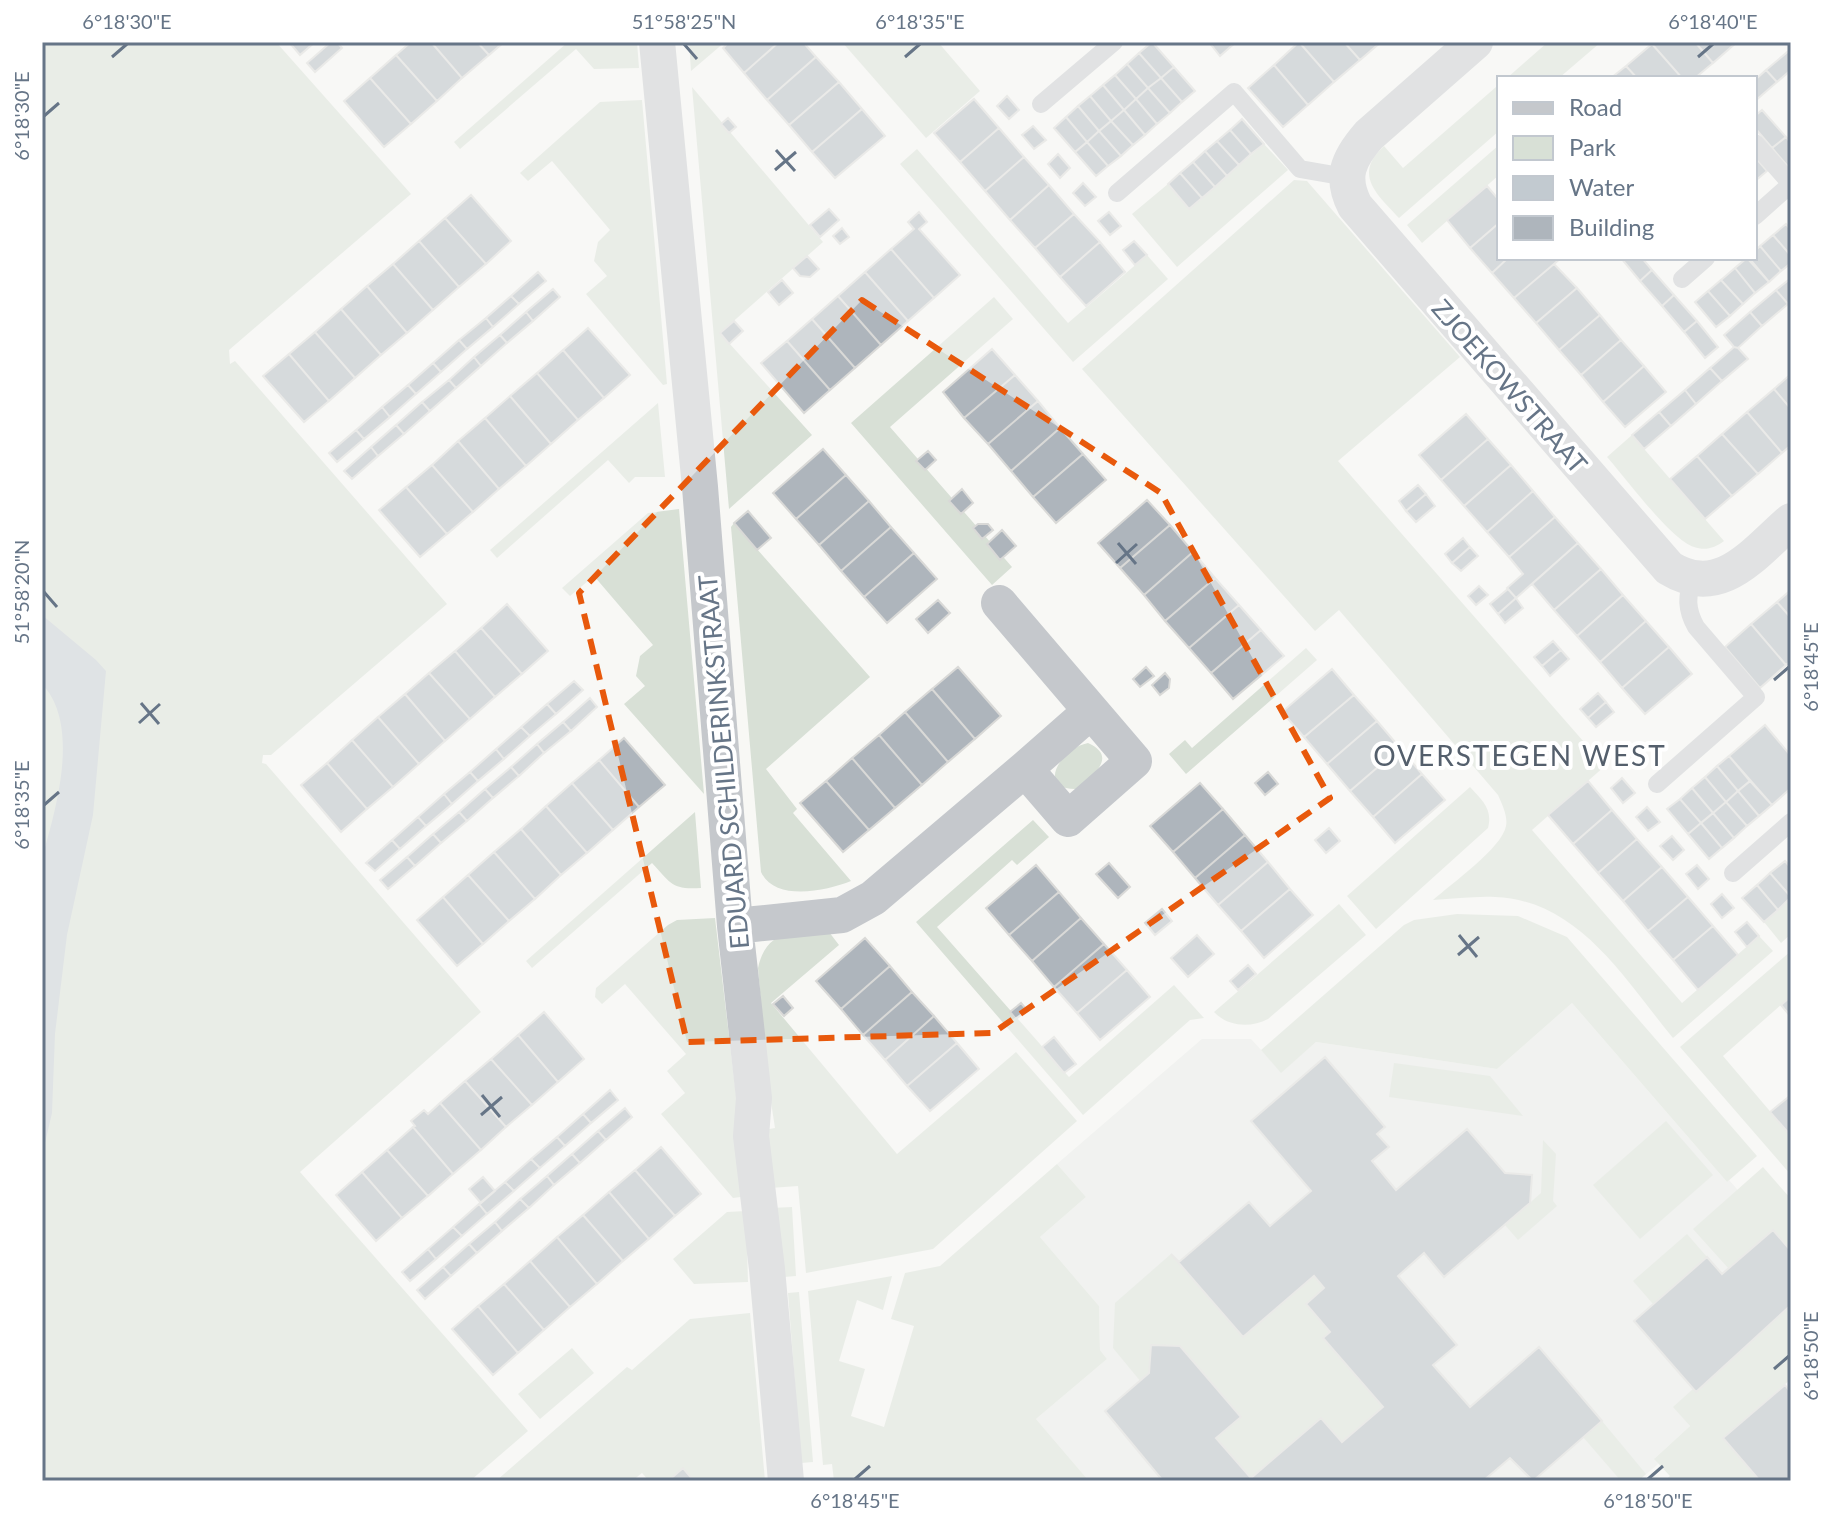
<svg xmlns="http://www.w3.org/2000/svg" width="1833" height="1523" font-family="Lato,sans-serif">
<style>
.built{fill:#e8eae8}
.green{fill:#d8e0d6}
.water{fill:#c2cad0}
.building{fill:#aeb5bc;stroke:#d9d9d7;stroke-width:2}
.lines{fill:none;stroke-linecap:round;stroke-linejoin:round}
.lane{stroke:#c5c8cc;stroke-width:18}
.street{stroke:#c5c8cc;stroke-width:36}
.marked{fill:none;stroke:#e8590c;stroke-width:6;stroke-dasharray:16 10;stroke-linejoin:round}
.ticks{fill:none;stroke:#667587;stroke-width:3}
.labels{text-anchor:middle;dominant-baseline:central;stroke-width:8;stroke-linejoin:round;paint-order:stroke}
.street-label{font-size:26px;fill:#667587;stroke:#fff}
.neighbourhood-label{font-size:28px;letter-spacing:2px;fill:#545f6c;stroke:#fff}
.neatline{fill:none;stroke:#667587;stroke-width:3}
.ticks-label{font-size:20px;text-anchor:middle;fill:#667587}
</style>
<rect width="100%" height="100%" fill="#f8f8f5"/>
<path class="built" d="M1572,1003L1727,1182L1729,1180L1791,1251V1305L1696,1392L1674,1407L1690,1426L1655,1458L1658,1464L1638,1481H1089L1036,1419L1107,1359L1100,1350L1099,1306L1040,1237L1086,1197L1057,1164L1202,1039H1251L1281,1072L1316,1042L1497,1069Z"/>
<path class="green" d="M42,42H276L411,194L229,350L230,364L235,361L447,604L271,755H263L262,763L266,764L481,1012L300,1172L528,1431L470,1481H42Z
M568,42H637L639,68L594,69L576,49L460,149L454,142Z
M689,42H725L691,71Z
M842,42H938L980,91L926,138Z
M1548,42H1601L1559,78H1507Z
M692,87L823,242L720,333L812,435L729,509Z
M1496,87L1499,91V131L1399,218C1378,195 1352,175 1384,146L1403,168Z
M642,100L667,384L663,385L586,294L607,276L594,261L598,242L610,230L552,161L528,181L520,173L600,102Z
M1264,144L1288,170L1177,267L1132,214L1168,184L1190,208Z
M1499,145V175L1422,243L1407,225Z
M917,149L1068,323L1147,255L1168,279L1073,362L900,164Z
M1294,180L1307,181L1460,357L1338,461L1605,766L1532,830L1682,1003L1759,936L1773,951L1673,1038C1625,980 1579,900 1495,897C1475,896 1454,899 1433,900C1451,884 1502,848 1506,826C1508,816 1502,804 1498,795L1339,610L1315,631L1082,369Z
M994,297L1013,319L890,427L1012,567L992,585L851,423Z
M658,403L665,477H635L629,483L608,460L497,558L490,550Z
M1632,435L1724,541C1715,548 1705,551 1694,547C1671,540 1625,477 1607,457Z
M679,509L704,794L624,704L645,686L636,676L640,656L653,645L594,576L570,596L562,588L648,513Z
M734,523L870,677L766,769L797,809L793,813L851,881C826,891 775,902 761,872L731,527Z
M1306,648L1317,660L1186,774L1169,754L1185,740L1192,748Z
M1088,743C1119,757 1092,776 1077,789C1035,790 1061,748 1088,743Z
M1470,787C1482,800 1493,809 1488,828L1376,929L1347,896Z
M695,812L701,888C671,890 671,883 652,863L532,968L526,961Z
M1033,820L1049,837L1017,865L1012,860L937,927L1069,1077L1174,985L1204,1018L1190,1020L1083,1115L916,922Z
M1791,899V934L1781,943L1764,922Z
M1339,904L1366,935L1268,1019C1251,1028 1228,1027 1214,1012Z
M1457,914L1518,916L1567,937L1757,1156L1727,1182L1572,1003L1497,1069L1316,1042L1281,1073L1261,1050L1404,925L1414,920Z
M715,918L748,1196L733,1198L661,1114L685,1093L667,1071L686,1054L625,984L602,1004L595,997L596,988L668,925L677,920Z
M829,932L839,945L771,1003L897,1154L1016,1052L1077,1121L933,1249L806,1273L798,1186L770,1188L764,1130L775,1128L767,1076L758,968C767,927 795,934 829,932Z
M1791,951V996L1723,1056L1791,1136V1175L1680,1047Z
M1394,1063L1490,1076L1523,1116L1389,1097Z
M1666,1121L1713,1175L1640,1239L1593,1185Z
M1543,1140L1556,1154L1553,1201L1557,1206L1518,1240L1505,1225L1541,1193Z
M1057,1164L1086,1197L1040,1237L1099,1306L1100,1350L1107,1359L1036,1419L1089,1481H834L832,1464L823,1465L808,1291L892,1276L883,1310L857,1300L839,1361L865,1369L851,1416L884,1427L914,1326L891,1319L905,1273L940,1266Z
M1763,1167L1791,1199V1251L1729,1269L1693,1229Z
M792,1207L796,1276L784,1277L771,1208Z
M746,1211L748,1282L694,1284L673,1259L727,1212Z
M1687,1234L1707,1257L1653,1304L1633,1281Z
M1171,1254L1243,1337L1314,1276L1324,1288L1383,1407L1342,1442L1251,1478L1216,1438L1146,1388L1113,1348L1115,1303Z
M799,1292L813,1462L801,1463L788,1293Z
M1791,1305V1379L1747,1417L1785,1481H1664L1670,1476L1654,1459L1690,1426L1673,1407L1693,1389L1713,1377Z
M750,1313L765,1481H694L683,1468L668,1481H649L642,1473L632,1481H496L627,1367L632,1370L690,1319Z
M572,1348L594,1373L540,1419L518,1394Z
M1602,1421L1646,1474L1638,1481H1621L1583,1437Z"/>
<path class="water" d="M42,615L96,660L106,671L93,815L67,935L55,1034L52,1113L42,1156V858C56,809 81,725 42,684Z"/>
<path class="building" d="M289,42H315L300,55Z
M331,42H337L342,48L315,72L307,63Z
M411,42H431L462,78L437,101L396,55Z
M431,42H477L489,55L462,78Z
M477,42H504L489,55Z
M729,42H779L744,73L723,48Z
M779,42H803L816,57L767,100L744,73Z
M1152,42L1174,67L1161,78L1139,53Z
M1209,42H1236L1220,56Z
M1299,42L1334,82L1308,105L1274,65Z
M1299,42H1344L1360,60L1334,82Z
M1344,42H1381L1360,60Z
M1653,42H1695L1713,63L1695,78H1682L1652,44Z
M1695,42H1737L1713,63Z
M1652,44L1682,78H1637L1626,66Z
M1791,49V70L1777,82L1766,70Z
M1139,53L1161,78L1148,88L1127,64Z
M396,55L437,101L411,124L370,78Z
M816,57L839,82L789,125L767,100Z
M1127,64L1148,88L1136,99L1115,75Z
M1274,65L1308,105L1283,127L1248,88Z
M1626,66L1637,78H1611Z
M1174,67L1195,91L1182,102L1161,78Z
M1766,70L1777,82L1755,101V80Z
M1115,75L1136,99L1124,110L1103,85Z
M370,78L411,124L384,147L344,101Z
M1161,78L1182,102L1170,113L1148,88Z
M839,82L862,109L812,152L789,125Z
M1103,85L1124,110L1111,121L1090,96Z
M1148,88L1170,113L1157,124L1136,99Z
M1007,96L1019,110L1009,119L997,106Z
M1090,96L1111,121L1099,131L1078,106Z
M974,99L999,128L960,162L934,133Z
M1136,99L1157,124L1145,135L1124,110Z
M1078,106L1099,131L1087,142L1066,117Z
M862,109L885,136L835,178L812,152Z
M1124,110L1145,135L1133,145L1111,121Z
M1762,110L1786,137L1772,148L1755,128V116Z
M1066,117L1087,142L1075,152L1054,128Z
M728,118L736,127L729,133L721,124Z
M1242,119L1264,144L1251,154L1230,130Z
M1111,121L1133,145L1121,156L1099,131Z
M1033,126L1046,140L1034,149L1022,135Z
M999,128L1024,157L985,191L960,162Z
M1230,130L1251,154L1239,165L1217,141Z
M1099,131L1121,156L1108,166L1087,142Z
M1786,137L1791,143V170L1772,148Z
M1217,141L1239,165L1227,176L1205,151Z
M1087,142L1108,166L1096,176L1075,152Z
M1205,151L1227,176L1215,187L1193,162Z
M1058,154L1070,168L1060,178L1048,164Z
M1024,157L1049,185L1010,220L985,191Z
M1755,157L1767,171L1755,181Z
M1193,162L1215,187L1202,198L1180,173Z
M1180,173L1202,198L1189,209L1168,184Z
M1083,183L1096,197L1085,206L1073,193Z
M1049,185L1074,214L1035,248L1010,220Z
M1487,186L1499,200V223L1470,248L1447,220Z
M471,195L511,241L486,264L445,218Z
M829,209L839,220L820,237L810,225Z
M919,212L927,222L919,229L960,275L934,298L891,249L914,229L908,222Z
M1109,212L1121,226L1110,235L1098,221Z
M1074,214L1100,242L1060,277L1035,248Z
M445,218L486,264L459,287L419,241Z
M1499,223V258H1508L1492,273L1470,248Z
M1786,224L1791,230V256L1773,235Z
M842,228L849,237L840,244L833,236Z
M1773,235L1791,256V263L1781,271L1760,246Z
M419,241L459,287L433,310L393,264Z
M1134,241L1147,255L1135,265L1123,250Z
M1100,242L1125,272L1086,306L1060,277Z
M1760,246L1781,271L1769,282L1749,258H1755V251Z
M891,249L934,298L908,321L865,272Z
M807,256L819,269L810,277L800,276L793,268Z
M1508,258H1561L1514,298L1492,273Z
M1621,258H1642L1652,270L1640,281Z
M1747,258L1769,282L1755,293L1735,268Z
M393,264L433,310L407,333L367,286Z
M1554,264L1577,288L1536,323L1514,298Z
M1735,268L1755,293L1743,304L1721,280Z
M1652,270L1674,295L1662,306L1640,281Z
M538,272L546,281L519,304L511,296Z
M865,272L908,321L881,345L838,296Z
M1791,278V301L1788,304L1776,290Z
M782,280L793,293L779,305L768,292Z
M1721,280L1743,304L1730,316L1708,291Z
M367,286L407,333L381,355L341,309Z
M1577,288L1600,315L1559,350L1536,323Z
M553,289L560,297L533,321L526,312Z
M1776,290L1788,304L1762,326L1750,312Z
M1708,291L1730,316L1716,327L1695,302Z
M1674,295L1697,321L1684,332L1662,306Z
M511,296L519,304L493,327L486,318Z
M838,296L881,345L855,368L812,319Z
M341,309L381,355L355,378L315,332Z
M526,312L533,321L507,343L500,335Z
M1750,312L1762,326L1738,348L1734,347L1724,335Z
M1600,315L1621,340L1581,375L1559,350Z
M486,318L493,327L467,349L459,340Z
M812,319L855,368L830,390L787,341Z
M734,321L743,331L729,344L720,333Z
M1697,321L1718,347L1705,358L1684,332Z
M588,328L630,375L604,398L563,350Z
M315,332L355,378L329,401L289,354Z
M500,335L507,343L481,366L474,357Z
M459,340L467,349L441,372L433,363Z
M1621,340L1644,366L1603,402L1581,375Z
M787,341L830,390L804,413L761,363Z
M1734,347L1738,348L1748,359L1722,381L1710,368Z
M992,349L1015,375L964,418L943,392Z
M563,350L604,398L578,420L537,373Z
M289,354L329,401L304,422L263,376Z
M474,357L481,366L456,388L449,380Z
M433,363L441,372L416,394L408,385Z
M1644,366L1666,392L1625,427L1603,402Z
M1710,368L1722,381L1696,404L1685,390Z
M537,373L578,420L551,444L510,396Z
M1791,374V409L1774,389Z
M1015,375L1038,401L988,444L964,418Z
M449,380L456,388L430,411L422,402Z
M408,385L416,394L390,417L382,407Z
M1774,389L1791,409V445L1782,453L1747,412Z
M1685,390L1696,404L1671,426L1659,412Z
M510,396L551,444L526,466L485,418Z
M1038,401L1060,428L1011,471L988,444Z
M422,402L430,411L404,434L396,425Z
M382,407L390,417L364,439L356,430Z
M1659,412L1671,426L1644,449L1632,435Z
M1747,412L1782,453L1758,474L1722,434Z
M1466,414L1488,439L1441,480L1419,455Z
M485,418L526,466L499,489L458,441Z
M396,425L404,434L378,456L371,447Z
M1060,428L1083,454L1033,497L1011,471Z
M356,430L364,439L337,462L329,453Z
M1722,434L1758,474L1732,496L1697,456Z
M1488,439L1511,465L1464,506L1441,480Z
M458,441L499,489L473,512L432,465Z
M371,447L378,456L352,479L344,471Z
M823,449L846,475L796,519L773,493Z
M928,451L936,460L925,470L916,461Z
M1083,454L1106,480L1056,523L1033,497Z
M1697,456L1732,496L1705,519L1670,479Z
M432,465L473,512L447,534L406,487Z
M1511,465L1533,491L1487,532L1464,506Z
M846,475L869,501L819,545L796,519Z
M1418,485L1426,494L1406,511L1399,501Z
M406,487L447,534L420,557L379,510Z
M962,489L973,503L961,514L949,501Z
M1533,491L1555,517L1509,557L1487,532Z
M1426,494L1435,506L1416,522L1406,511Z
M1147,500L1170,525L1120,568L1098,543Z
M869,501L891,527L841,571L819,545Z
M748,511L771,538L757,550L734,523Z
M1555,517L1578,543L1516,598L1507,588L1523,574L1509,557Z
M978,524H988L993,530L982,539L973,528Z
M1170,525L1193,552L1144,595L1120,568Z
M891,527L914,553L864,597L841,571Z
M1002,530L1016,546L1000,560L987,544Z
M1463,538L1470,547L1452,563L1445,554Z
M1578,543L1601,569L1554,610L1532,584Z
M1470,547L1478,556L1461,571L1452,563Z
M1193,552L1215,578L1165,621L1144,595Z
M914,553L937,579L887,623L864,597Z
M1601,569L1623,595L1577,636L1554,610Z
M1215,578L1239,605L1189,648L1165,621Z
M1479,586L1488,595L1476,605L1468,596Z
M1508,589L1516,598L1498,614L1490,604Z
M1791,590V618L1777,602Z
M1623,595L1646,621L1600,662L1577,636Z
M1516,598L1523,608L1505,623L1498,614Z
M938,600L950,613L928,633L916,619Z
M1777,602L1791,618V661L1786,665L1751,624Z
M507,604L548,651L522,674L481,628Z
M1239,605L1261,630L1211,673L1189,648Z
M1646,621L1669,647L1622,688L1600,662Z
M1751,624L1786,665L1760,688L1725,647Z
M481,628L522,674L495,697L455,651Z
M1261,630L1284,656L1233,699L1211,673Z
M1553,641L1561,650L1542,666L1534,657Z
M1669,647L1692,674L1645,714L1622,688Z
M1561,650L1569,659L1550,676L1542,666Z
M455,651L495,697L470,719L429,673Z
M958,667L1001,716L975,739L932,689Z
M1146,667L1154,676L1140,687L1133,679Z
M1332,669L1354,695L1304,737L1282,712Z
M429,673L470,719L445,741L405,694Z
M1165,673L1170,679L1169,688L1160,695L1152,685Z
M574,681L583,690L556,714L547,704Z
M932,689L975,739L948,762L905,712Z
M1598,693L1606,702L1588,718L1580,709Z
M405,694L445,741L419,764L378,717Z
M1354,695L1377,721L1327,764L1304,737Z
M590,698L597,707L571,731L563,722Z
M1606,702L1614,712L1596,727L1588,718Z
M547,704L556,714L530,736L521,727Z
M905,712L948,762L922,785L879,735Z
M378,717L419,764L393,787L352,740Z
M1377,721L1400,748L1350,791L1327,764Z
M563,722L571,731L544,753L537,744Z
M1765,725L1791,756V788L1772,805L1729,756Z
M521,727L530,736L504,759L496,749Z
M879,735L922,785L895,808L852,758Z
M624,738L665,785L639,807L599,760Z
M352,740L393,787L367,809L327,763Z
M537,744L544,753L519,776L511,767Z
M1400,748L1422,774L1373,817L1350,791Z
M496,749L504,759L478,781L470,772Z
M1729,756L1750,781L1738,791L1717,766Z
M852,758L895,808L869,830L826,781Z
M599,760L639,807L613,830L572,783Z
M327,763L367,809L341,832L301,785Z
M1717,766L1738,791L1726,802L1705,777Z
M511,767L519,776L493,798L485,789Z
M470,772L478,781L452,804L444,794Z
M1268,772L1278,784L1265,795L1255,783Z
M1422,774L1445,800L1395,843L1373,817Z
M1705,777L1726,802L1713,813L1692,788Z
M1622,778L1635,793L1623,803L1611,788Z
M826,781L869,830L843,852L800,803Z
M1588,781L1612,810L1573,844L1548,815Z
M1750,781L1772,805L1759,816L1738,791Z
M572,783L613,830L587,853L546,806Z
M1200,783L1223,809L1173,852L1150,826Z
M1692,788L1713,813L1701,823L1680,799Z
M485,789L493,798L467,821L459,812Z
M1738,791L1759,816L1747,826L1726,802Z
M444,794L452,804L426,826L418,817Z
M1680,799L1701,823L1688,834L1667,809Z
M1726,802L1747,826L1734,838L1713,813Z
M546,806L587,853L561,875L521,829Z
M1647,807L1660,822L1648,831L1636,817Z
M1223,809L1245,835L1195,878L1173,852Z
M1612,810L1637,839L1598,873L1573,844Z
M459,812L467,821L441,843L433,834Z
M1713,813L1734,838L1722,848L1701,823Z
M418,817L426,826L400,849L392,840Z
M1701,823L1722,848L1709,859L1688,834Z
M1329,828L1340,841L1326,853L1315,840Z
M521,829L561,875L535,899L494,852Z
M433,834L441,843L415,866L407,857Z
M1245,835L1268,862L1218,905L1195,878Z
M1672,836L1684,850L1673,860L1660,846Z
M1637,839L1662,867L1623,901L1598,873Z
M392,840L400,849L375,871L366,863Z
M494,852L535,899L509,921L468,875Z
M407,857L415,866L388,889L380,880Z
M1785,861L1791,868V897L1770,873Z
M1268,862L1290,889L1241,931L1218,905Z
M1109,863L1130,887L1118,898L1096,874Z
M1036,865L1059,892L1009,935L986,908Z
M1697,865L1709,879L1698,889L1686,874Z
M1662,867L1688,897L1648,931L1623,901Z
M1770,873L1791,897L1778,910L1757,885Z
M468,875L509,921L483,944L443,897Z
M1757,885L1778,910L1764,922L1742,898Z
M1290,889L1313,915L1264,958L1241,931Z
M1059,892L1081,918L1032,961L1009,935Z
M1722,894L1734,908L1722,918L1711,904Z
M443,897L483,944L457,966L417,920Z
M1688,897L1713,926L1673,960L1648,931Z
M1162,909L1172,921L1155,935L1145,923Z
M1081,918L1104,944L1054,987L1032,961Z
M1747,922L1759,936L1747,947L1735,932Z
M1713,926L1738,955L1698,990L1673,960Z
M1197,935L1214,954L1188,977L1171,958Z
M865,938L890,966L841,1009L816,981Z
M1104,944L1127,970L1077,1013L1054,987Z
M1248,965L1256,974L1238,990L1230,981Z
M890,966L912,992L863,1035L841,1009Z
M1127,970L1150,997L1100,1040L1077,1013Z
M912,992L934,1016L885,1060L863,1035Z
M783,996L793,1008L784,1016L773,1004Z
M1789,998L1791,1001V1017L1781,1005Z
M1021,1003L1027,1010L1016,1019L1010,1012Z
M544,1012L584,1059L558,1082L518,1035Z
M934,1016L957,1043L907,1086L885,1060Z
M518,1035L558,1082L532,1105L491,1059Z
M1054,1037L1076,1064L1064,1073L1042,1047Z
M957,1043L979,1069L930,1111L907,1086Z
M1325,1057L1385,1127L1377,1134L1389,1147L1372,1161L1396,1190L1467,1129L1505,1173L1532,1175L1530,1203L1444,1277L1424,1253L1398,1276L1457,1345L1433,1365L1470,1407L1539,1347L1602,1421L1533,1481L1510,1458L1483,1481H1163L1105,1411L1149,1373L1151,1345L1180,1346L1241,1417L1216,1438L1251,1478L1321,1418L1342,1442L1383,1407L1323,1338L1330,1332L1306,1304L1324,1288L1314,1276L1243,1337L1171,1254L1179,1262L1249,1202L1270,1226L1311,1191L1251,1121Z
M491,1059L532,1105L506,1127L465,1081Z
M465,1081L506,1127L481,1150L440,1103Z
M610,1090L618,1100L591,1123L583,1114Z
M1791,1095V1136L1770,1112Z
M440,1103L481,1150L453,1174L413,1127L415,1126L411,1121L424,1110L428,1114Z
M625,1108L632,1117L606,1140L598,1131Z
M583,1114L591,1123L565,1146L557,1137Z
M413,1127L453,1174L428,1196L387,1150Z
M598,1131L606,1140L580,1163L572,1154Z
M557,1137L565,1146L540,1168L531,1159Z
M661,1147L701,1194L675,1216L635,1170Z
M387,1150L428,1196L402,1218L362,1172Z
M572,1154L580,1163L554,1185L547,1176Z
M531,1159L540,1168L514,1191L505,1182Z
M635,1170L675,1216L649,1239L609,1192Z
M362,1172L402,1218L376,1241L336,1195Z
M547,1176L554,1185L529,1208L520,1199Z
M483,1177L495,1191L481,1203L469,1189Z
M505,1182L514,1191L487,1214L479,1204Z
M609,1192L649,1239L623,1261L583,1215Z
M520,1199L529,1208L502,1231L495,1222Z
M479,1204L487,1214L462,1236L453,1227Z
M583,1215L623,1261L597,1284L557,1237Z
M495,1222L502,1231L477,1253L469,1244Z
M453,1227L462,1236L436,1259L428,1249Z
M1773,1230L1791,1251V1305L1696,1392L1634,1321L1707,1257L1722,1274Z
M557,1237L597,1284L570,1307L530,1261Z
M469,1244L477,1253L451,1276L443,1267Z
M428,1249L436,1259L410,1281L402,1272Z
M530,1261L570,1307L544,1330L504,1284Z
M443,1267L451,1276L425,1299L417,1290Z
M504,1284L544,1330L518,1353L478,1306Z
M478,1306L518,1353L493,1375L452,1329Z
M1785,1385L1791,1393V1481H1760L1723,1438Z
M683,1468L694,1481H668Z"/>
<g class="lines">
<path class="lane" d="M1041,104L1114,42
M1755,143L1791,184L1755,216
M1117,193L1234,92L1300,169L1346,177
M1682,279L1706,258
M1657,784L1756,697L1696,627C1686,609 1687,598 1692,578
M1733,873L1791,822"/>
<path class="street" d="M657,42L700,487L735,926L754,1098L751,1136L767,1269L786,1481
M1475,42L1369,135C1348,159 1340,177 1355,206L1669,568C1721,600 1754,553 1791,521
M1025,769L1091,711
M735,926L842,915L873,898L1025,769L1068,819L1134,761L999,603"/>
</g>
<path d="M0 0H1833V1523H0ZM862,300L1161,493L1330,798L993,1033L687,1042L579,593Z" fill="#f8f8f5" fill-opacity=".55" fill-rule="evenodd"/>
<path class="marked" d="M862,300L1161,493L1330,798L993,1033L687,1042L579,593Z"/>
<path class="ticks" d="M684,44L697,59M112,57L127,44M905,57L920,44M1698,57L1713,44M44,116L59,103M776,150L795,171M775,170L796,152M1118,543L1136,564M1116,563L1137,544M44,592L57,607M1774,680L1789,667M141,703L159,724M139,723L160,704M44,805L59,792M1459,935L1477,957M1458,955L1479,937M482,1095L500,1117M481,1115L502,1097M1774,1369L1789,1356M855,1479L870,1466M1648,1479L1663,1466"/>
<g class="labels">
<g class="street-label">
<text transform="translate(1510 386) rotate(49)">ZJOEKOWSTRAAT</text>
<text transform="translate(723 762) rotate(-95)">EDUARD SCHILDERINKSTRAAT</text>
</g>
<g class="neighbourhood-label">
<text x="1520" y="755">OVERSTEGEN WEST</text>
</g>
</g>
<rect width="1833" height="1523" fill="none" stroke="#ffffff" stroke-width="88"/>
<rect x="1497" y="76" width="260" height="184" fill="#ffffff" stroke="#c2c8cf" stroke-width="2"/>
<rect x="1513" y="102" width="40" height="12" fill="#c5c8cc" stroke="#c2c8cf" stroke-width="2"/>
<text x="1569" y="116" font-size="24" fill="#667587">Road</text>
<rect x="1513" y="136" width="40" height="24" fill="#d8e0d6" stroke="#c2c8cf" stroke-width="2"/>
<text x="1569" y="156" font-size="24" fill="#667587">Park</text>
<rect x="1513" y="176" width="40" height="24" fill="#c2cad0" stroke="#c2c8cf" stroke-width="2"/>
<text x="1569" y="196" font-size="24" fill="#667587">Water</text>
<rect x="1513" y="216" width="40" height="24" fill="#aeb5bc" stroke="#c2c8cf" stroke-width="2"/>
<text x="1569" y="236" font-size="24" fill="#667587">Building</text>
<rect x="44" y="44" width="1745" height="1435" class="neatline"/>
<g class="ticks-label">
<text x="127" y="29">6°18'30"E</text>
<text x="684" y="29">51°58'25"N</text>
<text x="920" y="29">6°18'35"E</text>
<text x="1713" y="29">6°18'40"E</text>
<text transform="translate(22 116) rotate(-90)" y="7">6°18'30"E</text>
<text transform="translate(22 592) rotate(-90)" y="7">51°58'20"N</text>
<text transform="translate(1811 667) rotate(-90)" y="7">6°18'45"E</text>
<text transform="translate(22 805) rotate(-90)" y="7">6°18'35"E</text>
<text transform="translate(1811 1356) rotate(-90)" y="7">6°18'50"E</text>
<text x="855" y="1508">6°18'45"E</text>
<text x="1648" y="1508">6°18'50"E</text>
</g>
</svg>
